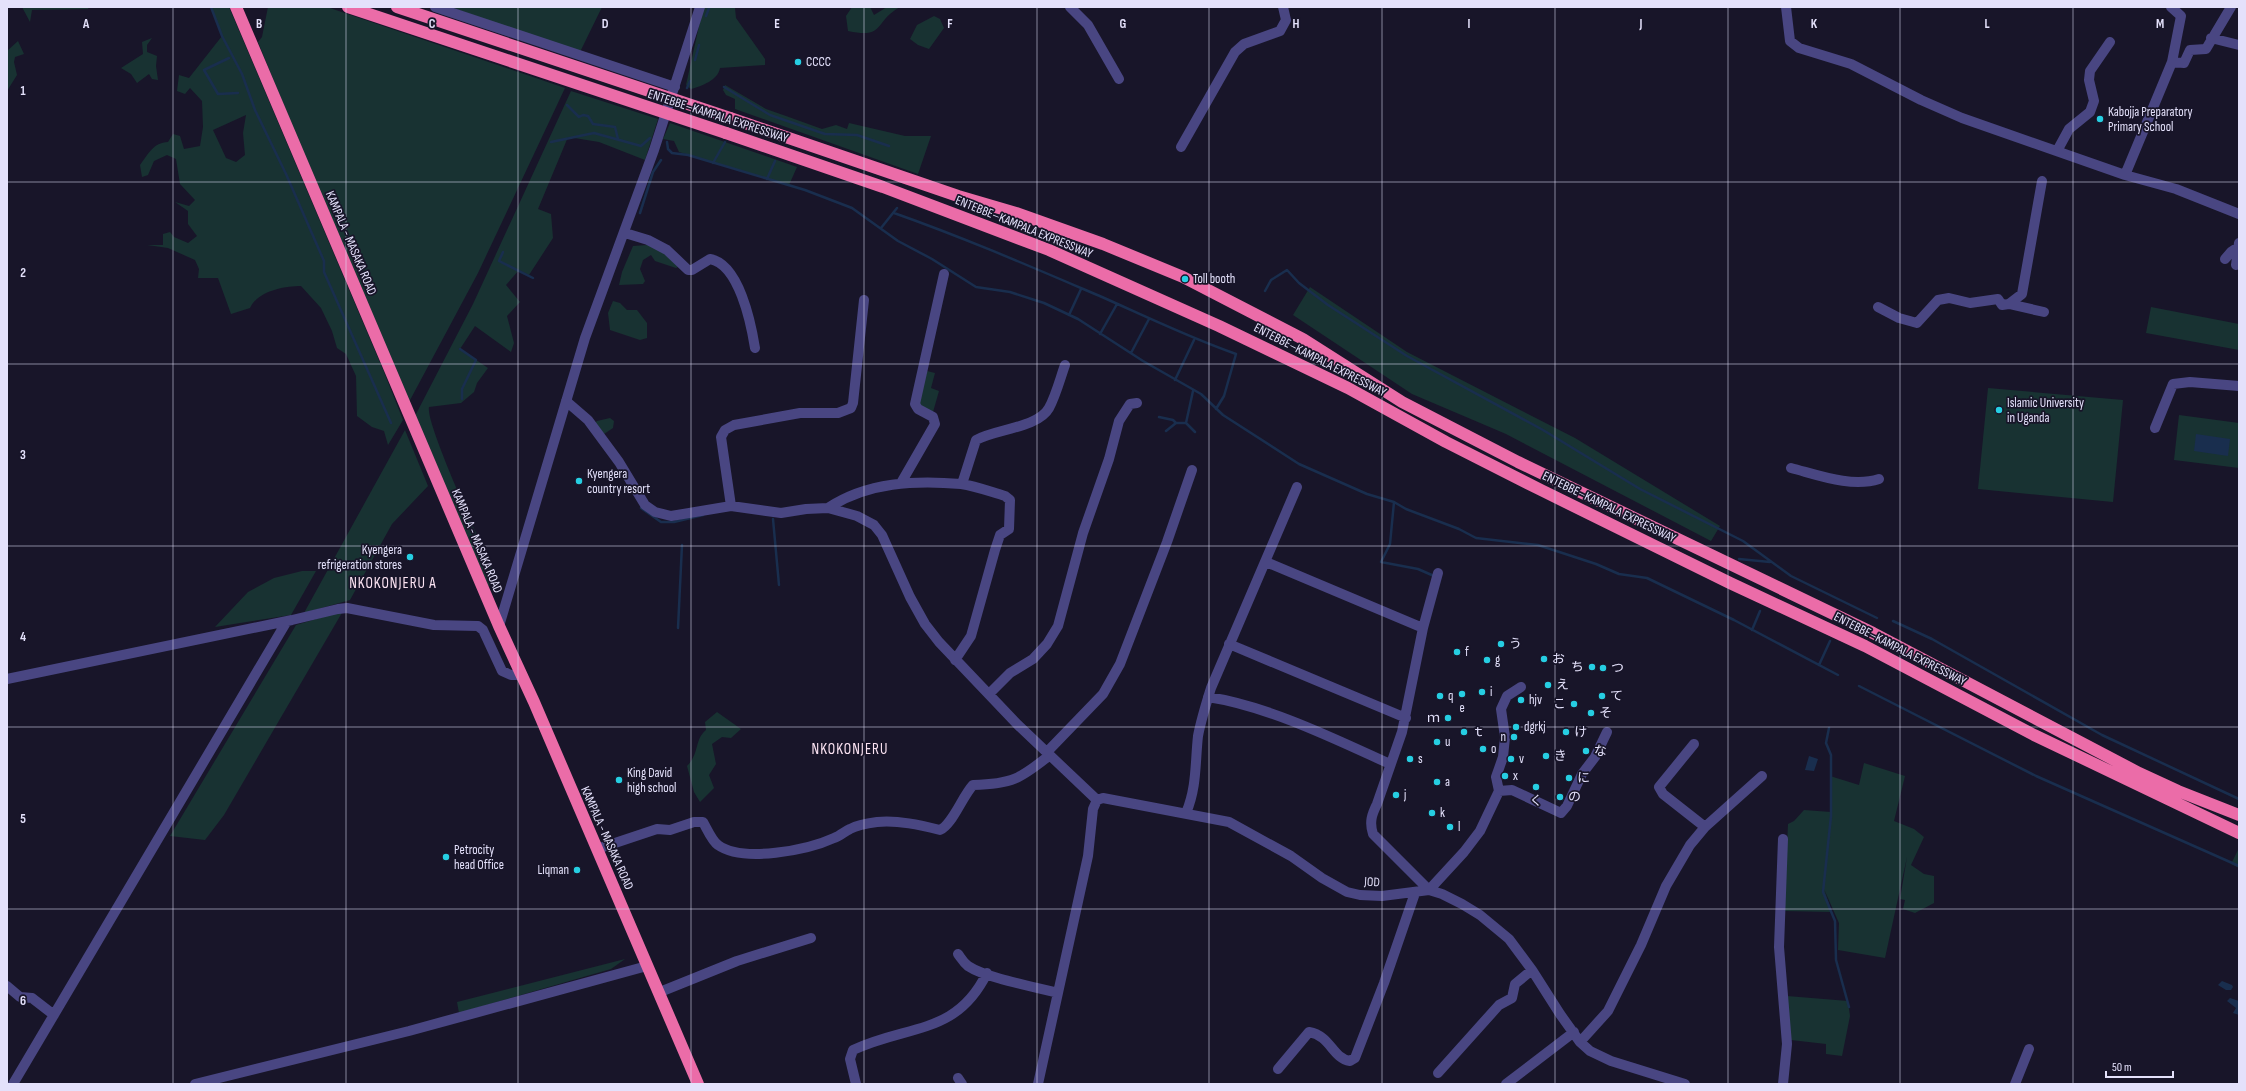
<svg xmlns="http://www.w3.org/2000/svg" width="2246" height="1091" font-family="'Sofia Sans Condensed','Noto Sans SC','Noto Sans JP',sans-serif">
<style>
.green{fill:#183232;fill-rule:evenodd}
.water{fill:#192e4e}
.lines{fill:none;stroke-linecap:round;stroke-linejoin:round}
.stream{stroke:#192e4e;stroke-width:2.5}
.minor{stroke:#494682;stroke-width:10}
.highway{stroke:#eb6ca8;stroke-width:12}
.highway-bridge{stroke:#eb6ca8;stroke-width:12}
.grid{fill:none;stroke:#e4e1fb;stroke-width:1;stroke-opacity:0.55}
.poi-dot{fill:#26cee2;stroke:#181529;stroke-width:1.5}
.labels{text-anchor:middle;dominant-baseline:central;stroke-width:3.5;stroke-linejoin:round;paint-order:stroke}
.poi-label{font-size:13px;fill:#e4e1fb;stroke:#181529;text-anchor:start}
.street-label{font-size:13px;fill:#e4e1fb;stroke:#181529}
.quarter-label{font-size:15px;letter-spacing:1px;fill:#fbe3f2;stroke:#181529}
.grid-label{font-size:13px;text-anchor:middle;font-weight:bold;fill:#e4e1fb;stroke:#181529;stroke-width:3.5;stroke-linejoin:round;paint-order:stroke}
</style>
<rect width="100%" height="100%" fill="#181529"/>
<path class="green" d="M22,7H89L88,9L32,10L30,22Z
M211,7H229L384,372L403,420L388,445L384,431L372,427L357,416L356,376L346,354L337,348L332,331L321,308L301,286C284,286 258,291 250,308L231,314L218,278H198L199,269L195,260L168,248L147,245H163V234L170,232L174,237L188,243L197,236L188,224V211L175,202L189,206L195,200L180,184L176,159L167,155L154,161L148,175L142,177L140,165C149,153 153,143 168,142L173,134L180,136L184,149L200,146L203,127L202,101L190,88L185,94L177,91L179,75L189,78L222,36ZM246,115L243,133L245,155L236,162L226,158L213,130Z
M268,7H327L565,88L478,273L409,402L331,221L258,42L262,37Z
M450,7H602L580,52Z
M852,7H870L874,15L887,7H900C873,22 886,39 848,31L846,16Z
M703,8H735L736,18L765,59V65L720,68C718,80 702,86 691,89L686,85Z
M934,16L940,19L944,28L929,49L918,45L910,39L917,25Z
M152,38L147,45V52L157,56L156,66L158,80L152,79L149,74L137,83L131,74L121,68L143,54L142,42Z
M18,41L24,54L15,57L14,62L17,75L7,91V51Z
M725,85L766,109L786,116L822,129L836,125L847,129L849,123L905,136H931L918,174L735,109V99L726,95L723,90Z
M571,91L658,119L645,160L599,142L568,137L538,209L551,214L553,238L529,275L519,270L506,285L520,302L507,316L514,343L511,352L475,326L460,349L488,368L477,383L474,392L461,403L429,407C425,424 487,557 498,582L488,586L415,416L473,304Z
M670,123L797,167L789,185L679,152L674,141L663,139Z
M647,245L666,251L678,267L676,268L655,261L651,255L643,260L640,269L645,281L643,284L619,285L622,272L633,246Z
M1310,287L1407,352L1575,438L1720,526L1711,541L1506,434L1412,394L1293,315Z
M613,301L620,303L627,310H637L647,323V338L640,340L610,330L608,313Z
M2151,307L2239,324V350L2146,333Z
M927,371L935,373L931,388L939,391L933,412L918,407Z
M1988,388L2123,400L2113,502L1978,489Z
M2179,415L2239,423V468L2174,460Z
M610,418L614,421L613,428L604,434L595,423L597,421Z
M405,430L428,486L392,524L350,600L304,613Z
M302,571H316L291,615L215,627L248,592L274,578Z
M343,611L224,815L205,840L170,836L296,625Z
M717,712L741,729L731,738L722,737L712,744L716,764L709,775L714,788L700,802L694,792L687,766C700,753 694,740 706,730L705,722Z
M1864,763L1905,776L1894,821L1914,829L1924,837L1911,865L1924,874L1934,876V903L1915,913L1903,909L1905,900L1900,899L1907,857L1885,958L1838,950L1839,923L1824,889L1832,912L1784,911L1788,824L1794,821L1804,810L1831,812L1830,776L1859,785Z
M2239,848V868L2231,864Z
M625,959L611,969L459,1013L457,1002Z
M1787,996L1848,1001L1850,1016L1842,1056L1826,1054V1044L1791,1040Z"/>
<path class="water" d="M2196,434L2230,439L2228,456L2194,451Z
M1809,756L1818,759L1814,771L1805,770Z
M2222,981L2232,985L2233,987L2231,990H2226L2218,985Z
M2230,998L2239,1001V1015L2233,1013L2236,1008L2227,1001Z"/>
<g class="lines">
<path class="stream" d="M211,7L222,36L242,74L255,110L286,174L324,261V272L391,423
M706,16L709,8
M229,58L204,70L218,94L238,93
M695,60L699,45
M724,87L770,115L825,134L857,135L889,146
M687,88L690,81
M567,105L579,117L583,115L588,116L593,124L615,127L618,139
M551,142L594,133L641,146L650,138
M667,142L668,149L672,153L688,155L805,190L852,208L898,241L932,259L976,287L1010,292L1044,303L1078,319L1143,361L1201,394L1223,415L1299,464L1367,494L1394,502L1406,509L1459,529L1476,538L1538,545L1596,564L1619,574L1647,578L1734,620L1838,675
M713,163L725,142
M767,179L775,161
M640,213L653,172L661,160
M894,213C965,238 1034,268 1102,297C1147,317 1190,338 1236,354L1224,396L1216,409
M881,228L897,208
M503,252L499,261L533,278
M1265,291L1271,280L1287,270L1299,283L1328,305L1407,356L1543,430L1640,489L1743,541L1791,576L1877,618
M1069,315L1081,289
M1100,334L1117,304
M460,349L476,360L462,389V399
M1131,353L1149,319
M1175,380L1194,340
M1159,417L1173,420L1176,423H1186L1193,391
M1186,423L1195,432
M1166,431L1176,423
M1394,502L1390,544L1381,562L1418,569L1434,576
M641,508L661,522H674L703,515
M773,519L779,585
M1739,559L1770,562
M1893,621L1932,639L2102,735L2239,799
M678,628L682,545
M1752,630L1760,611
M1819,665L1830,641
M1859,686L2036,776L2239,866
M1829,728L1826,743L1831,755V816L1823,892L1835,921L1836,960L1849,1007"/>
<path class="minor" d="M435,7L675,87
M1070,7L1088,25L1119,79
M1786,7L1790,41L1799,48L1851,64L1921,100L1962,118L2125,175L2176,189L2239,214
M2171,7L2181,16L2172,62
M2211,38L2239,45
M1181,147L1235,52L1244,44L1280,31L1286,20L1283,7
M2057,151L2069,129L2090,112L2094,101L2089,80L2090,71L2110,42
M2125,175L2172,62L2184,63L2190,50L2206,49L2231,7
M625,233L648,240L667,250L688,270H692L710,259C739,264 751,323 755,348
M2225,259L2231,252L2237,248
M2236,265L2239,243
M2009,304L2022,294L2042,181
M1878,307L1899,318L1917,323L1938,300L1949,298L1970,303L1998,299L2002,305L2009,304L2044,312
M566,401L588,420L619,462L645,505L655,512L671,516L731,506L781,513L806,509L828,508L857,516L874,525L882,535L910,597L925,624L939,642L1018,725L1097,800
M2155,428L2173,384L2190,382L2239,386
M1791,468C1818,475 1852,488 1879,479
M901,483L935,424L933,417L918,409L915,404L944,274
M962,484L976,440C995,429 1038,428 1049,408C1056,395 1060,379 1065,365
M731,506L721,437L725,430L734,425L800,413H838L851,408L853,403L864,300
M828,508C867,482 916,480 961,484C976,486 991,492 1005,496L1010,500L1009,529L1000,535L995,550L971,636L955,660
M1266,562L1423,628
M1438,573L1423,628L1402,732L1377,804C1372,814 1369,822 1373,834L1429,890L1442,894L1462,904L1480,915L1509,939L1532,970L1560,1014L1580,1042L1590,1051L1611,1061L1685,1084
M499,626L585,338L654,150L700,7
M1229,644L1406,718
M7,679L292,620L338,609L347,608L434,625L478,626L483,630L502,671L511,675H522
M989,694L1010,673L1033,659L1047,644L1058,626L1083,533L1109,459L1119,421L1130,404L1137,403
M1208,697C1268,706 1335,739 1390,764
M1694,744L1659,787L1663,794L1705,827
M1047,752L1103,694L1120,664L1167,542L1192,470
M1499,791L1512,790L1561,813L1567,806L1582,774L1595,757L1607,732
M1097,800L1103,798L1229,822L1291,856L1322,878L1347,892L1360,895L1382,896L1429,890L1464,852L1480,831L1499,791L1496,777L1503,757L1505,737L1501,709L1507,696L1521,687
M1186,813C1197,787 1195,763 1198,736C1201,720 1206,704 1211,688L1297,487
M1783,839L1779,947L1787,1044L1783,1084
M597,849L657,829L670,830L694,822H703C707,829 712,841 718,845C743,863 808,850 834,838C840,836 845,831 850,829C857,825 869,823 877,822C898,820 920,825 940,830C952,825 962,797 973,785C1012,784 1020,779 1050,755
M958,954C961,958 963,962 968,966C986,978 1035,987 1058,993
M7,986L20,997L32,998L54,1015
M660,992L737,961L811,938
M1580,1042L1608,1011L1641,945L1666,886L1690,845L1705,827L1762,776
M1278,1069L1309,1032C1331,1036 1332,1058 1350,1061L1355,1058L1384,983L1415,893
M1438,1073L1499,1005L1512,998L1515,984L1532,970
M958,1078L962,1084
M13,1084L287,621
M195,1084L409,1031L647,966
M856,1084L850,1059L853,1050C908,1024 956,1036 987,973
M1038,1084L1088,856L1093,809L1097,800
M1506,1084L1574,1032
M2015,1084L2029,1049"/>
<path class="highway" d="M236,7L499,626L534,702L698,1084
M730,118L958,196L1016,213L1103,244L1183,277L1303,339L1402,402L1518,462L1873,633L2139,773L2178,791L2239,815
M726,133L883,187L1049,250L1219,326L1348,388L1446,442L1541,490L1730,583L1865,646L2034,735L2239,833"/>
<path class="highway-bridge" d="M348,7L726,133
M397,7L730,118"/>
</g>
<path class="grid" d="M173,7V1084M346,7V1084M518,7V1084M691,7V1084M864,7V1084M1037,7V1084M1209,7V1084M1382,7V1084M1555,7V1084M1728,7V1084M1900,7V1084M2073,7V1084M7,182H2239M7,364H2239M7,546H2239M7,727H2239M7,909H2239"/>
<g class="poi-dot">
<circle cx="798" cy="62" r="4"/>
<circle cx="2100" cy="119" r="4"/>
<circle cx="1185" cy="279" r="4"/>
<circle cx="1999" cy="410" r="4"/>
<circle cx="579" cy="481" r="4"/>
<circle cx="410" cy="557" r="4"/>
<circle cx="1501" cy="644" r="4"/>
<circle cx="1457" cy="652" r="4"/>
<circle cx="1544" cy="659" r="4"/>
<circle cx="1487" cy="660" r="4"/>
<circle cx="1592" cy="667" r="4"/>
<circle cx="1603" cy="668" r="4"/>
<circle cx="1548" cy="685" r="4"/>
<circle cx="1482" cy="692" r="4"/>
<circle cx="1462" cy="694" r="4"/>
<circle cx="1440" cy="696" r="4"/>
<circle cx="1602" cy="696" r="4"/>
<circle cx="1521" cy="700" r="4"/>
<circle cx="1574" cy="704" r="4"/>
<circle cx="1591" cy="713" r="4"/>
<circle cx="1448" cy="718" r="4"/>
<circle cx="1516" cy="727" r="4"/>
<circle cx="1464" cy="732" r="4"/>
<circle cx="1566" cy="732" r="4"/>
<circle cx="1514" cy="737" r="4"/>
<circle cx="1437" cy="742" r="4"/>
<circle cx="1483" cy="749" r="4"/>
<circle cx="1586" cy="751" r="4"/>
<circle cx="1546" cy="756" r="4"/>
<circle cx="1410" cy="759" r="4"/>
<circle cx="1511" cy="759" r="4"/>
<circle cx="1505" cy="776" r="4"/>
<circle cx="1569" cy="778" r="4"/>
<circle cx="619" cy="780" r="4"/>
<circle cx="1437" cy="782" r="4"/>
<circle cx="1536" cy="787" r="4"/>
<circle cx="1396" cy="795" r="4"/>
<circle cx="1560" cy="797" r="4"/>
<circle cx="1432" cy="813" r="4"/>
<circle cx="1450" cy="827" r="4"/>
<circle cx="446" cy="857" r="4"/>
<circle cx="577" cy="870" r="4"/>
</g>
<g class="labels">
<g class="poi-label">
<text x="806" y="62">CCCC</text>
<text x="2108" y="112">Kabojja Preparatory<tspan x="2108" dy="15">Primary School</tspan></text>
<text x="1193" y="279">Toll booth</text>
<text x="2007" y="403">Islamic University<tspan x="2007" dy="15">in Uganda</tspan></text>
<text x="587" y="474">Kyengera<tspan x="587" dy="15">country resort</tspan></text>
<text x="402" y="550" text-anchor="end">Kyengera<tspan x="402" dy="15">refrigeration stores</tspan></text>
<text x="1509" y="644">う</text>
<text x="1465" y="652">f</text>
<text x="1552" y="659">お</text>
<text x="1495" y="660">g</text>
<text x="1584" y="667" text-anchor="end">ち</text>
<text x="1611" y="668">つ</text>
<text x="1556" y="685">え</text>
<text x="1490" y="692">i</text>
<text x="1448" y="696">q</text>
<text x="1610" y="696">て</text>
<text x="1529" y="700">hjv</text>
<text x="1566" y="704" text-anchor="end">こ</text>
<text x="1462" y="708" text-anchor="middle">e</text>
<text x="1599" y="713">そ</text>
<text x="1440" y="718" text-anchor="end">ｍ</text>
<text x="1524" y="727">dgrkj</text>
<text x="1472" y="732">ｔ</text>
<text x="1574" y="732">け</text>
<text x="1506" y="737" text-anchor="end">n</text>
<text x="1445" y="742">u</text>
<text x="1491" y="749">o</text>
<text x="1594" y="751">な</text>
<text x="1554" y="756">き</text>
<text x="1418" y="759">s</text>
<text x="1519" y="759">v</text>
<text x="627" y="773">King David<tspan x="627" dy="15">high school</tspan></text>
<text x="1513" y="776">x</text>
<text x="1577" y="778">に</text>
<text x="1445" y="782">a</text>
<text x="1404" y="795">j</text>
<text x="1568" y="797">の</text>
<text x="1536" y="801" text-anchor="middle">く</text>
<text x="1440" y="813">k</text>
<text x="1458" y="827">l</text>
<text x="454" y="850">Petrocity<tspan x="454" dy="15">head Office</tspan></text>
<text x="569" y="870" text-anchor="end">Liqman</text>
</g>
<g class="street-label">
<text transform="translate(718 116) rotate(18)">ENTEBBE–KAMPALA EXPRESSWAY</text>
<text transform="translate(1024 227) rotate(22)">ENTEBBE–KAMPALA EXPRESSWAY</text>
<text transform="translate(351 243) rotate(67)">KAMPALA - MASAKA ROAD</text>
<text transform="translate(1320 360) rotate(27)">ENTEBBE–KAMPALA EXPRESSWAY</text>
<text transform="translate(1609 507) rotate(26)">ENTEBBE–KAMPALA EXPRESSWAY</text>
<text transform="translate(477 541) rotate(67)">KAMPALA - MASAKA ROAD</text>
<text transform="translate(1900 649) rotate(27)">ENTEBBE–KAMPALA EXPRESSWAY</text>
<text transform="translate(607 838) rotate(66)">KAMPALA - MASAKA ROAD</text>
<text transform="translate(1372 882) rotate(3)">JOD</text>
</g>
<g class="quarter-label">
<text x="393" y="583">NKOKONJERU A</text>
<text x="850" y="749">NKOKONJERU</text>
</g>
</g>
<g class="grid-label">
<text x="86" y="28">A</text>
<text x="259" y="28">B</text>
<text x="432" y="28">C</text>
<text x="605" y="28">D</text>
<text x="777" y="28">E</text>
<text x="950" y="28">F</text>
<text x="1123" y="28">G</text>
<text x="1296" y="28">H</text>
<text x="1469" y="28">I</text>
<text x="1641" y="28">J</text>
<text x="1814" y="28">K</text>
<text x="1987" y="28">L</text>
<text x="2160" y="28">M</text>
<text x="23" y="95">1</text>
<text x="23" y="277">2</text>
<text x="23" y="459">3</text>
<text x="23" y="641">4</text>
<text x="23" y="823">5</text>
<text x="23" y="1005">6</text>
</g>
<rect width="2246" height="1091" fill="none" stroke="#e4e1fb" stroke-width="16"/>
<path d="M2106 1071v6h67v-6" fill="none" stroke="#e4e1fb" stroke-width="2"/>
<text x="2112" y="1071" font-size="12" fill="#e4e1fb" stroke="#181529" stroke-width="3" paint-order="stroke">50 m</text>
</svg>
